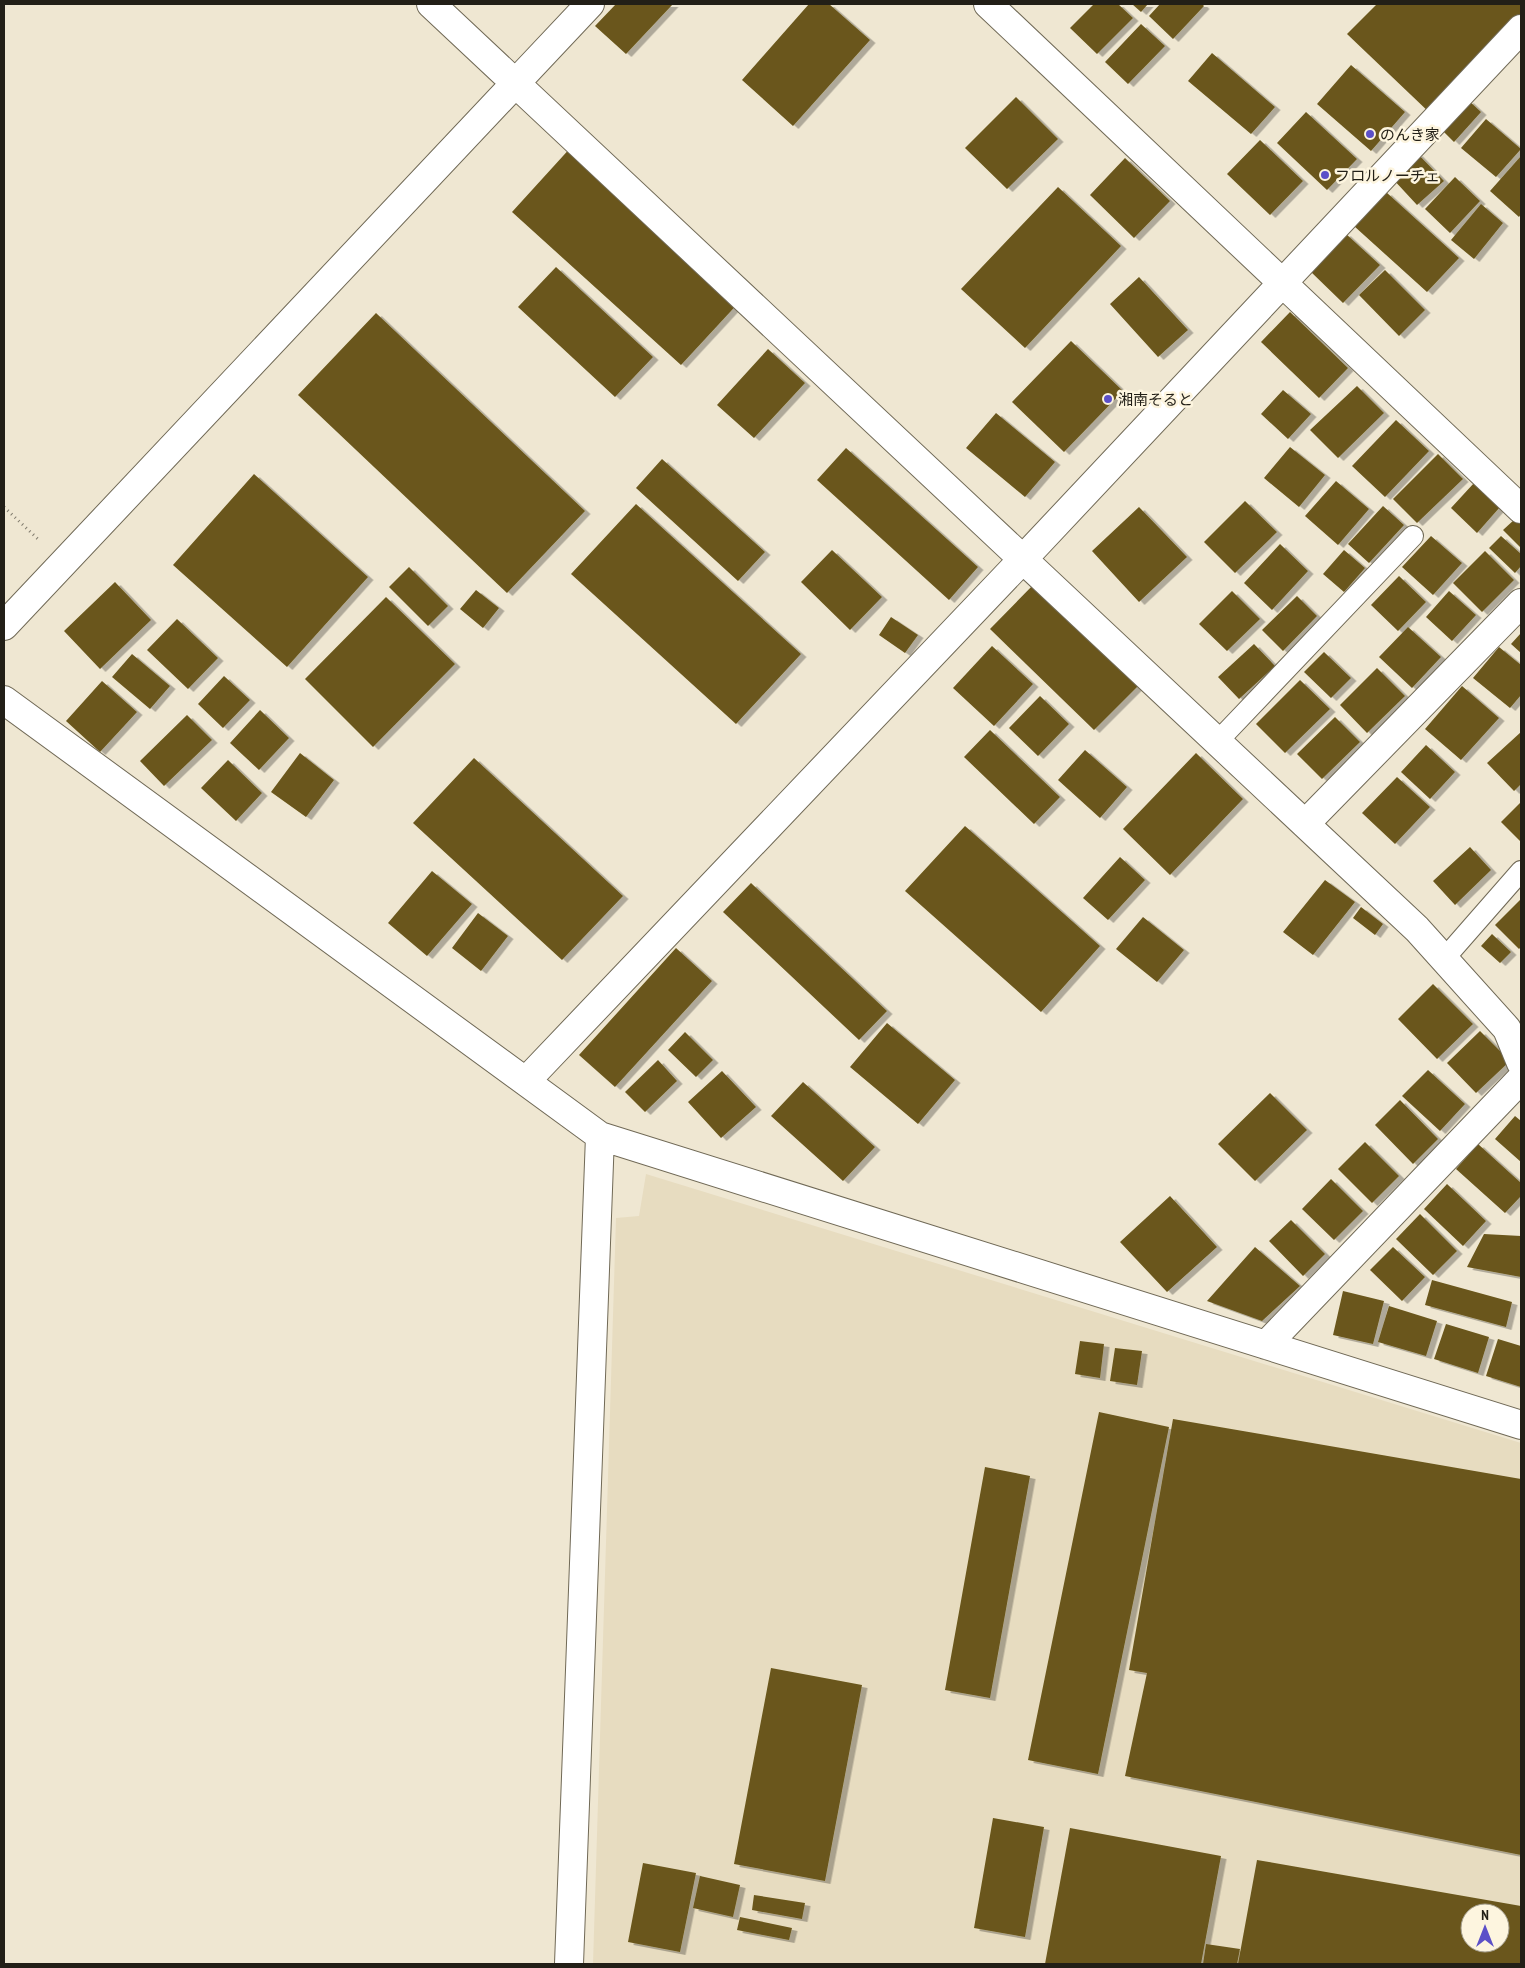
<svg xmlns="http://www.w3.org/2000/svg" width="1525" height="1968" font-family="'PT Sans Narrow','Noto Sans JP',sans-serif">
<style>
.built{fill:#e7dcc0;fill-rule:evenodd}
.building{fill:#6a571b;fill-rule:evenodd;filter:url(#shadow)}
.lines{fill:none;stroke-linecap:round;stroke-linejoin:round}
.service-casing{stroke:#706956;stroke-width:22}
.minor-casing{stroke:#706956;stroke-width:30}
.path{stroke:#817c6e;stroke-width:3;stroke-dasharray:1 4;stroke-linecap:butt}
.service{stroke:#fff;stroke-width:20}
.minor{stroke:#fff;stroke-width:28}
.poi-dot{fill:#5c50c8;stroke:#fdf5df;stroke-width:2}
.labels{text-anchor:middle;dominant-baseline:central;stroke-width:5;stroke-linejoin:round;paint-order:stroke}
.poi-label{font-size:15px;fill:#221f17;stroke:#fdf5df;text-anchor:start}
</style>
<defs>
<filter id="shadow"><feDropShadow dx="5.5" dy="3" stdDeviation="0" flood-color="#0004"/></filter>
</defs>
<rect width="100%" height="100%" fill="#efe7d2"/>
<path class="built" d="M646,1174L1521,1443V1964H593L616,1218L639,1216ZM1470,1913H1500V1943H1470Z"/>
<path class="building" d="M616,4H673L626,54L595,26Z
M809,4H829L870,40L793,126L742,80Z
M1094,4H1118L1133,18L1097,54L1070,28Z
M1132,4H1148L1141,12Z
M1160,4H1202L1204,6L1173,39L1149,16Z
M1377,4H1521V22L1432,115L1347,34Z
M1141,24L1165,46L1128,84L1105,62Z
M1212,53L1275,107L1251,134L1188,81Z
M1351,65L1405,112L1371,151L1317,104Z
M1016,97L1058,139L1007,189L965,148Z
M1468,100L1481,112L1454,142L1441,129Z
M1306,112L1357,159L1327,190L1277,143Z
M1486,119L1521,149L1496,177L1461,148Z
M1260,140L1303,181L1270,215L1227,174Z
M573,145L743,298L681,365L512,212Z
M1417,153L1444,181L1417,205L1392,178Z
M1521,156V214L1519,217L1490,191Z
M1125,158L1170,201L1134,238L1090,195Z
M1455,177L1480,201L1450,233L1425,209Z
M1058,187L1121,246L1025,348L961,289Z
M1386,192L1459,258L1427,292L1354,226Z
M1481,204L1503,223L1474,259L1451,240Z
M1345,233L1380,265L1343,303L1309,270Z
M556,267L653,357L615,397L518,307Z
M1385,270L1425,310L1399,336L1359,295Z
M1139,277L1188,330L1158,357L1110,304Z
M1290,312L1348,368L1319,398L1261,342Z
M376,313L585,511L507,593L298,395Z
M1071,341L1123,391L1064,452L1012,402Z
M768,349L805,383L754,438L717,405Z
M1357,386L1384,413L1338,458L1310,430Z
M1283,390L1311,414L1288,439L1261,414Z
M996,413L1055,462L1025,497L966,448Z
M1396,420L1429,451L1385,497L1352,466Z
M1290,447L1325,475L1299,507L1264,478Z
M846,448L978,567L949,600L817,480Z
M1438,454L1463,479L1417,523L1393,499Z
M662,459L765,552L738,581L636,488Z
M254,474L368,577L287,667L173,565Z
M1336,481L1369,509L1338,545L1305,516Z
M1474,483L1500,507L1477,533L1451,508Z
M1245,501L1277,532L1235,573L1204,542Z
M636,504L801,654L736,724L571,574Z
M1383,506L1404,525L1369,563L1348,544Z
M1139,507L1187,557L1139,602L1092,551Z
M1515,519L1521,525V548L1503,530Z
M1431,536L1462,563L1433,595L1402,567Z
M1501,536L1521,554V566L1515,573L1489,548Z
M1280,544L1308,571L1272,610L1244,583Z
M832,550L882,597L850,630L801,582Z
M1344,550L1365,568L1344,592L1323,574Z
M1485,551L1514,580L1482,612L1453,583Z
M409,567L448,606L428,626L389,587Z
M1399,576L1426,602L1398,631L1371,605Z
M115,582L151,620L100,669L64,631Z
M1036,582L1140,684L1094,730L990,629Z
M476,590L499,608L483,628L460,609Z
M1232,591L1260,619L1227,651L1199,624Z
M1449,591L1476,615L1452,641L1426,617Z
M1297,596L1317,616L1283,651L1262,630Z
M386,597L455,664L373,747L305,679Z
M891,617L918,635L905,653L879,635Z
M177,619L218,658L188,689L147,650Z
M1408,627L1441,657L1412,688L1379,657Z
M1521,633V653L1511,644Z
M1254,644L1275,666L1239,699L1218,677Z
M992,646L1033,684L994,726L953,688Z
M1499,647L1521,665V695L1510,708L1473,678Z
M1324,652L1351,678L1331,698L1304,672Z
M132,654L170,686L150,709L112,677Z
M1377,668L1405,696L1367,733L1340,705Z
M224,676L250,700L223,728L198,704Z
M1300,680L1330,709L1285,753L1256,724Z
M102,681L137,712L100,752L66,721Z
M1462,686L1499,718L1461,760L1425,729Z
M1040,696L1069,724L1038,756L1009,728Z
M260,710L289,738L259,770L230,743Z
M187,715L212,740L164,786L140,761Z
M1335,717L1360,742L1322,779L1297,754Z
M990,730L1060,797L1034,824L964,757Z
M1521,732V784L1514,791L1487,763Z
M1426,745L1455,772L1430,799L1401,772Z
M1085,750L1127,787L1100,818L1058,780Z
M300,753L334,780L306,817L271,792Z
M1196,753L1243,799L1170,875L1123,829Z
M474,758L623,896L562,960L413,823Z
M228,760L262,793L236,821L201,788Z
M1397,777L1430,807L1395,844L1362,813Z
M1521,802V840L1520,841L1501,822Z
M965,826L1100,946L1041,1012L905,891Z
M1470,847L1491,870L1455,905L1433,881Z
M1120,857L1145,880L1108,920L1083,898Z
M432,871L472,904L427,956L388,923Z
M1325,880L1355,902L1313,955L1283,932Z
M751,883L887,1011L859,1040L723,912Z
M1521,899V947L1519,949L1495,925Z
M1361,907L1383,924L1375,935L1353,918Z
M478,913L508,936L481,971L452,948Z
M1143,917L1184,950L1157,982L1116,949Z
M1492,934L1511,952L1500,963L1481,946Z
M676,948L712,981L615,1087L579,1055Z
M1433,984L1473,1024L1437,1059L1398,1019Z
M887,1023L955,1080L918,1124L850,1067Z
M1480,1031L1510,1061L1476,1093L1447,1063Z
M685,1032L713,1060L696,1077L668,1050Z
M658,1060L677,1081L645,1112L625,1092Z
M1428,1070L1465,1104L1440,1131L1402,1096Z
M722,1071L756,1107L721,1138L688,1102Z
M803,1082L875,1147L843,1181L771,1116Z
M1270,1093L1307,1130L1255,1181L1218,1144Z
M1400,1100L1438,1139L1413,1164L1375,1125Z
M1515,1116L1521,1121V1162L1495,1139Z
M1365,1142L1399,1176L1372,1203L1338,1169Z
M1478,1144L1521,1183V1196L1505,1213L1456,1169Z
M1331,1179L1363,1211L1334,1240L1302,1209Z
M1447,1184L1486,1221L1463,1246L1424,1209Z
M1170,1196L1217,1247L1167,1292L1120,1242Z
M1420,1214L1457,1251L1433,1275L1396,1239Z
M1291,1220L1325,1254L1303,1276L1269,1241Z
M1484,1234L1521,1236V1277L1467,1267Z
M1255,1247L1300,1286L1262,1321L1207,1301Z
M1393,1247L1425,1277L1402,1301L1370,1270Z
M1432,1280L1512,1302L1506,1327L1425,1305Z
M1343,1291L1384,1301L1373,1344L1333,1335Z
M1389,1306L1437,1321L1426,1356L1378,1342Z
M1446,1324L1489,1337L1478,1373L1434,1359Z
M1498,1339L1521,1346V1387L1486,1376Z
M1080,1341L1104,1344L1100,1378L1075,1374Z
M1115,1348L1142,1351L1137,1385L1110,1381Z
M1099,1412L1169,1427L1098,1774L1028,1760Z
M1173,1419L1521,1479V1855L1125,1776L1147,1673L1129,1670Z
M985,1467L1030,1476L990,1698L945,1690Z
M771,1668L862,1685L825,1881L734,1864Z
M993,1818L1044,1827L1025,1937L974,1928Z
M1070,1828L1221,1856L1201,1964H1045Z
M1257,1860L1521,1906V1964H1238ZM1470,1913H1500V1943H1470Z
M643,1863L696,1873L680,1952L628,1942Z
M700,1876L740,1885L733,1917L693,1908Z
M754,1895L805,1903L802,1919L752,1910Z
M740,1917L792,1928L789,1940L737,1930Z
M1206,1944L1240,1949L1237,1964H1203Z"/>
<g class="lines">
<defs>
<path id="service" d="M1217,742L1413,536
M1444,959L1521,871"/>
<path id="minor" d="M431,4L1417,929L1507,1029L1521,1063
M988,4L1521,509
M4,626L590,4
M4,700L600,1136L1521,1425
M1305,824L1521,603
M526,1081L1023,559L1521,29
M1266,1345L1521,1079
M569,1964L600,1136"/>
</defs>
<use href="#service" class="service-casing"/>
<use href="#minor" class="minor-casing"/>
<path class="path" d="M4,507L40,541"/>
<use href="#service" class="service"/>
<use href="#minor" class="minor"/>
</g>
<g class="poi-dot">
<circle cx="1370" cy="134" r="5"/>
<circle cx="1325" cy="175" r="5"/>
<circle cx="1108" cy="399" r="5"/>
</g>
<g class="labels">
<g class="poi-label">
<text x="1380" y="134">のんき家</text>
<text x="1335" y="175">フロルノーチェ</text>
<text x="1118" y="399">湘南そると</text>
</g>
</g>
<rect width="1525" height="1968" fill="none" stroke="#221f17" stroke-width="10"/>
<g transform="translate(1485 1928)"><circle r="24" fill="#fdf5df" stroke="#a59f8f"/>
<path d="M0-4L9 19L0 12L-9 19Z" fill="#5c50c8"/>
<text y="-8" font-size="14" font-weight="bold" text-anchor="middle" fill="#221f17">N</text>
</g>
</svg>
